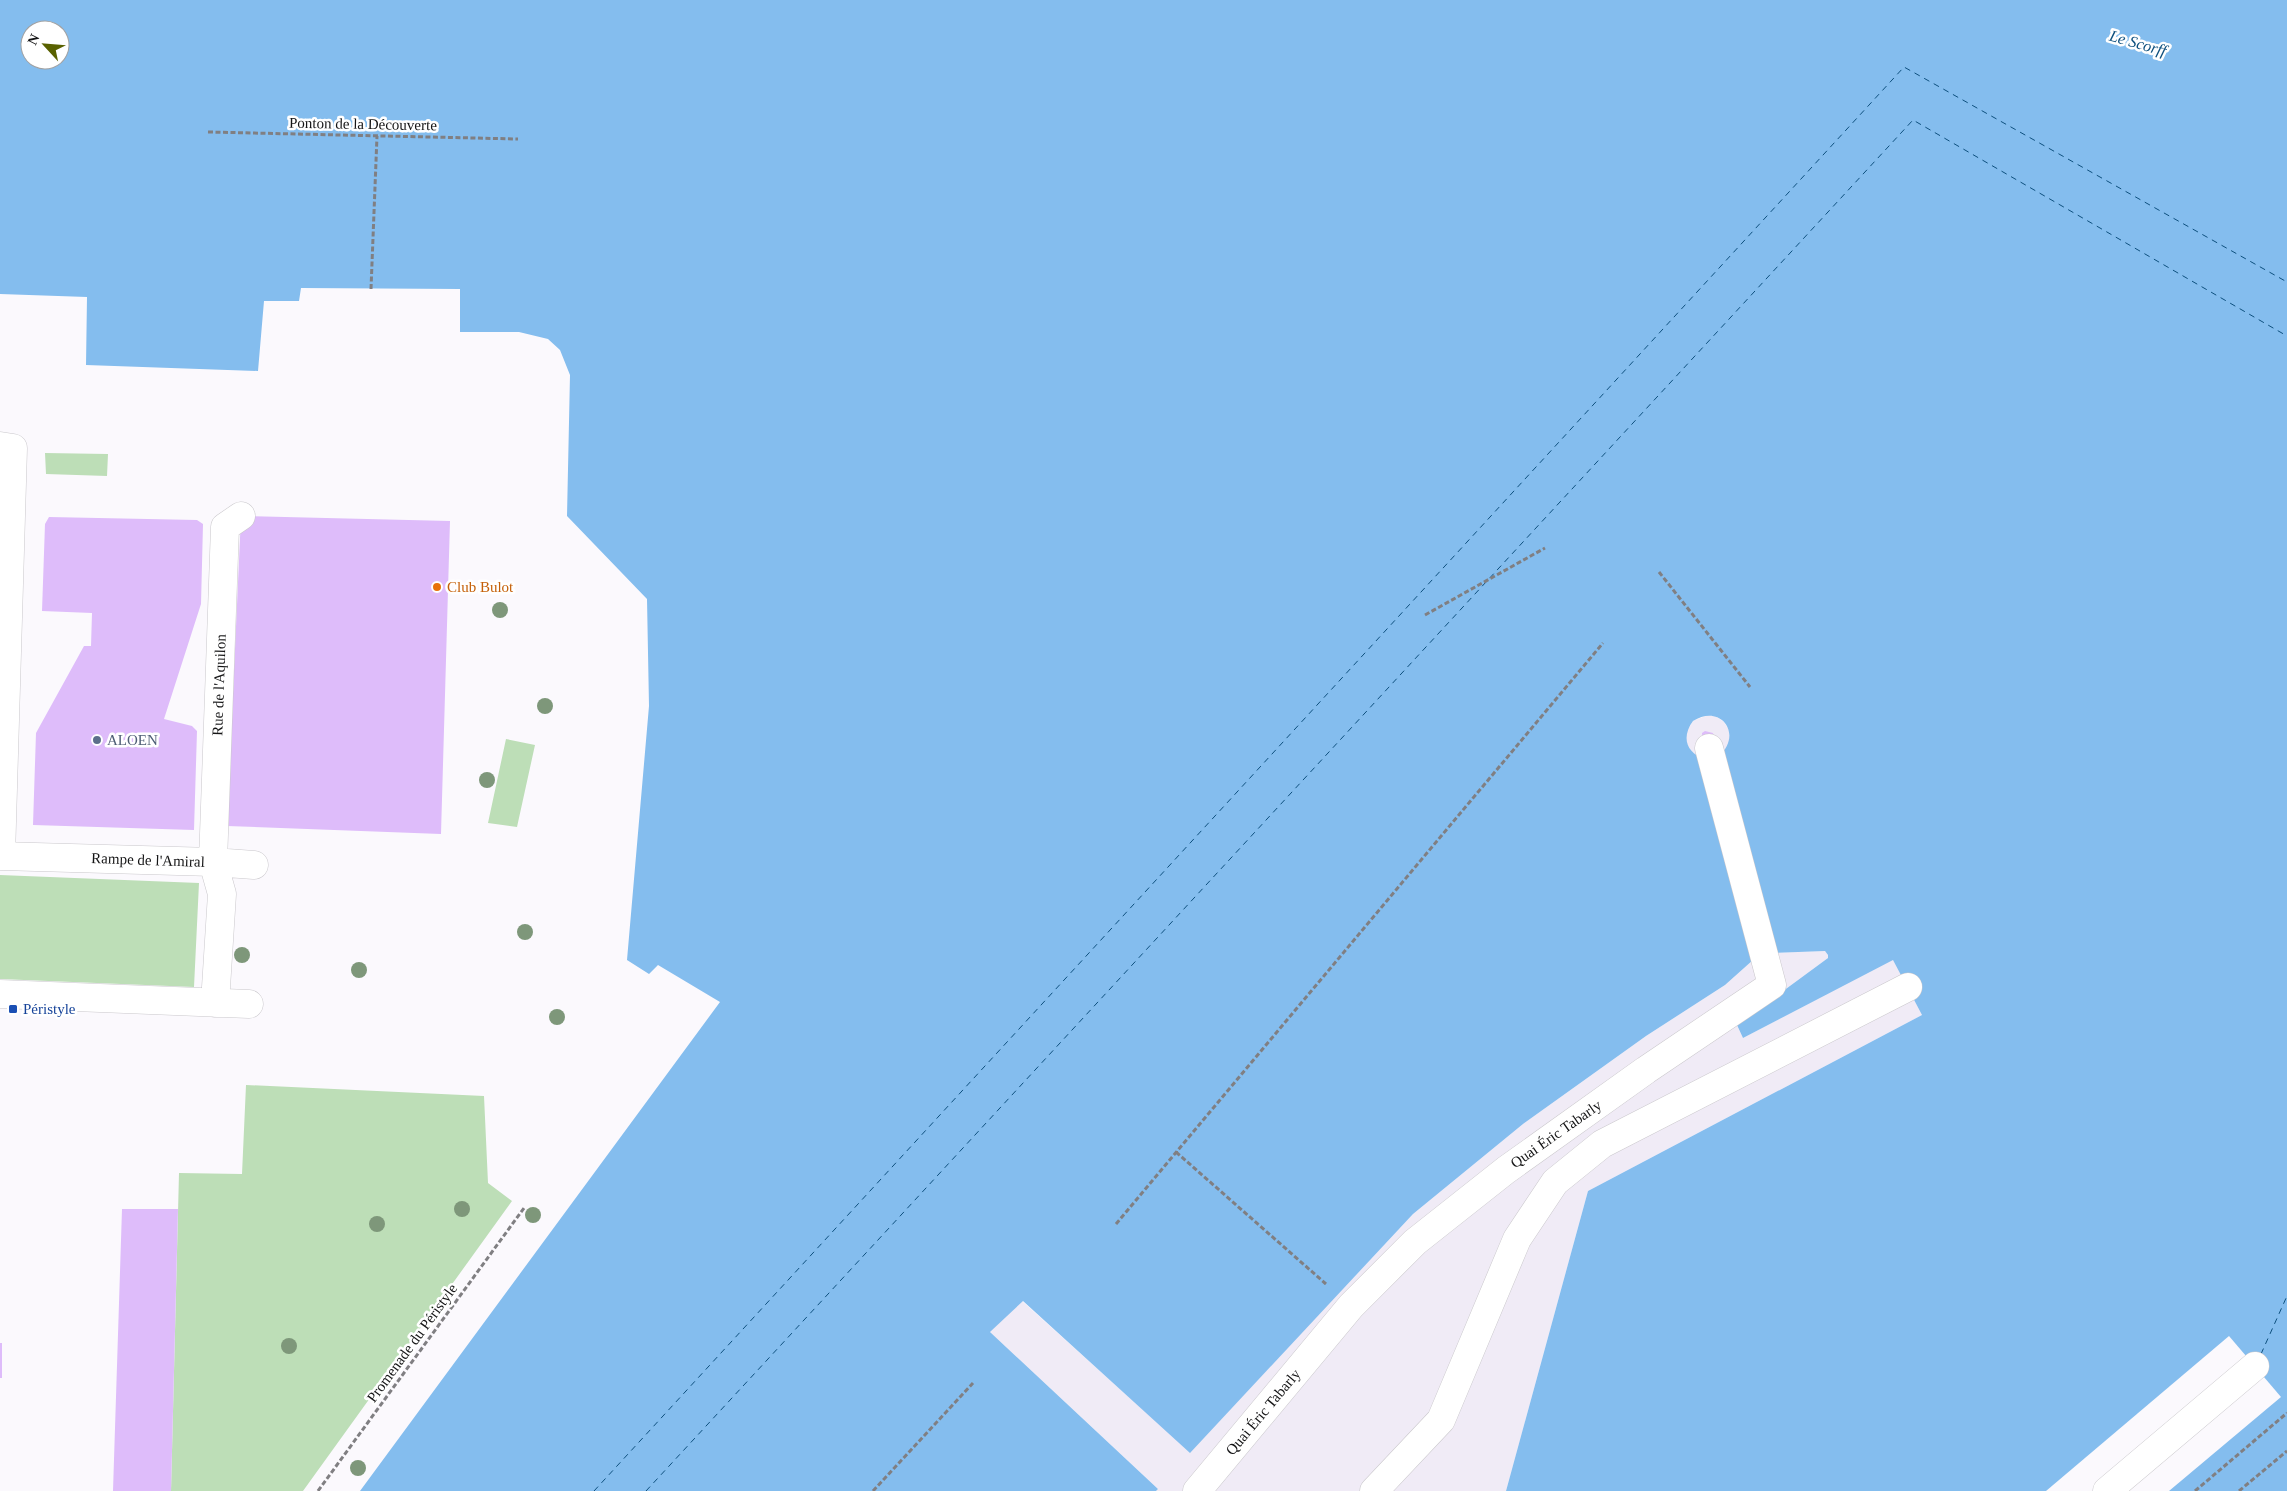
<svg xmlns="http://www.w3.org/2000/svg" width="2287" height="1491" font-family="Georgia,serif">
<style>
.built{fill:#f0ebf6}
.green{fill:#bddeb7}
.water{fill:#84bdee;fill-rule:evenodd}
.pier{fill:#fbf9fd}
.lines{fill:none;stroke-linecap:round;stroke-linejoin:round}
.ferry{stroke:#0e507e;stroke-width:1;stroke-dasharray:6 5;stroke-linecap:butt}
.building{fill:#debcfa}
.minor-casing{stroke:#cac8cc;stroke-width:29}
.path{stroke:#807f82;stroke-width:3;stroke-dasharray:5 2.5;stroke-linecap:butt}
.minor{stroke:#fff;stroke-width:28}
.tree{fill:#7e977a}
.food-dot{fill:#e8710a;stroke:#fff;stroke-width:2}
.service-dot{fill:#5c6f8a;stroke:#fff;stroke-width:2}
.transit-dot{fill:#1a4fb4;stroke:#fff;stroke-width:2}
.labels{text-anchor:middle;dominant-baseline:central;stroke-width:5;stroke-linejoin:round;paint-order:stroke}
.street-label{font-size:15px;fill:#151516;stroke:#fff}
.food-label{font-size:15px;fill:#c56008;stroke:#fff;text-anchor:start}
.service-label{font-size:15px;fill:#4e5e75;stroke:#fff;text-anchor:start}
.transit-label{font-size:15px;fill:#164399;stroke:#fff;text-anchor:start}
.water-label{font-size:16px;font-style:italic;fill:#0e507e;stroke:#fff}
</style>
<rect width="100%" height="100%" fill="#fbf9fd"/>
<path class="built" d="M1708,715L1717,717L1724,722L1729,730L1730,740L1726,750L1770,953L1825,951L1828,955V958L1737,1025L1743,1038L1893,959L1922,1015L1588,1191L1506,1491H1156L1158,1489L990,1332L1022,1301L1190,1452L1413,1214L1523,1124L1646,1036L1725,985L1753,960L1706,759L1697,757L1690,750L1686,742L1685,734L1693,721Z"/>
<path class="green" d="M45,453L108,454L107,476L46,474Z
M506,739L535,745L517,827L488,823Z
M0,875L199,883L194,987L0,979Z
M246,1085L484,1096L488,1183L512,1201L303,1491H171L179,1173L242,1174Z"/>
<path class="water" d="M0,0H2287V1491H1506L1588,1191L1922,1015L1893,960L1743,1038L1737,1025L1828,958V955L1825,951L1770,953L1718,757C1744,735 1721,703 1693,721C1681,737 1686,754 1706,759L1753,960L1725,985L1646,1036L1523,1124L1413,1214L1190,1453L1023,1301L990,1332L1158,1489L1156,1491H360L720,1002L658,965L649,974L627,960L649,706L647,599L567,516L570,375L560,350L548,339L519,332H460V289L301,288L299,301H264L258,371L86,365L87,297L0,294ZM30,30H60V60H30Z"/>
<path class="pier" d="M2229,1336L2281,1397L2169,1491H2046Z"/>
<g class="lines">
<path class="ferry" d="M2261,1354L2287,1296
M594,1491L1904,67L2287,282
M646,1491L1913,120L2287,336"/>
</g>
<path class="building" d="M241,516L450,521L441,834L227,826Z
M49,517L197,520L203,524L201,604L164,719L192,726L197,731L194,830L33,825L36,733L84,646H91L92,613L42,611L45,524Z
M1705,731L1713,733L1714,737L1702,740V733Z
M122,1209H178L171,1491H113Z
M0,1343H2V1378H0Z"/>
<g class="lines">
<defs>
<path id="minor" d="M0,446L13,448L1,856
M241,516L225,527L213,862L254,865
M0,856L213,862L222,894L215,1003
M0,994L249,1004
M1197,1491L1351,1306L1415,1242L1506,1170L1646,1070L1772,985L1709,748
M1374,1491L1441,1420L1517,1239L1555,1182L1602,1144L1908,987
M2107,1491L2255,1366"/>
</defs>
<use href="#minor" class="minor-casing"/>
<path class="path" d="M208,132L518,139
M371,289L377,136
M1659,572L1750,687
M1425,615L1545,548
M1176,1152L1326,1284
M1116,1224L1603,643
M318,1491L524,1208
M873,1491L973,1383
M2195,1491L2287,1413
M2239,1491L2287,1451"/>
<use href="#minor" class="minor"/>
</g>
<g class="tree">
<circle cx="500" cy="610" r="8"/>
<circle cx="545" cy="706" r="8"/>
<circle cx="487" cy="780" r="8"/>
<circle cx="525" cy="932" r="8"/>
<circle cx="242" cy="955" r="8"/>
<circle cx="359" cy="970" r="8"/>
<circle cx="557" cy="1017" r="8"/>
<circle cx="462" cy="1209" r="8"/>
<circle cx="533" cy="1215" r="8"/>
<circle cx="377" cy="1224" r="8"/>
<circle cx="289" cy="1346" r="8"/>
<circle cx="358" cy="1468" r="8"/>
</g>
<circle class="food-dot" cx="437" cy="587" r="5"/>
<circle class="service-dot" cx="97" cy="740" r="5"/>
<rect class="transit-dot" x="8" y="1004" width="10" height="10" rx="2.5"/>
<g class="labels">
<g class="street-label">
<text transform="translate(363 124) rotate(1)">Ponton de la Découverte</text>
<text transform="translate(219 685) rotate(-88)">Rue de l'Aquilon</text>
<text transform="translate(148 860) rotate(2)">Rampe de l'Amiral</text>
<text transform="translate(1556 1134) rotate(-35)">Quai Éric Tabarly</text>
<text transform="translate(412 1343) rotate(-54)">Promenade du Péristyle</text>
<text transform="translate(1263 1412) rotate(-50)">Quai Éric Tabarly</text>
</g>
<g class="food-label">
<text x="447" y="587">Club Bulot</text>
</g>
<g class="service-label">
<text x="107" y="740">ALOEN</text>
</g>
<g class="transit-label">
<text x="23" y="1009">Péristyle</text>
</g>
<g class="water-label">
<text transform="translate(2138 43) rotate(16)">Le Scorff</text>
</g>
</g>
<g transform="translate(45 45) rotate(296)"><circle r="24" fill="#ffffff" stroke="#a1a1a2"/>
<path d="M0-4L9 19L0 12L-9 19Z" fill="#596100"/>
<text y="-8" font-size="14" font-weight="bold" text-anchor="middle" fill="#151516">N</text>
</g>
</svg>
